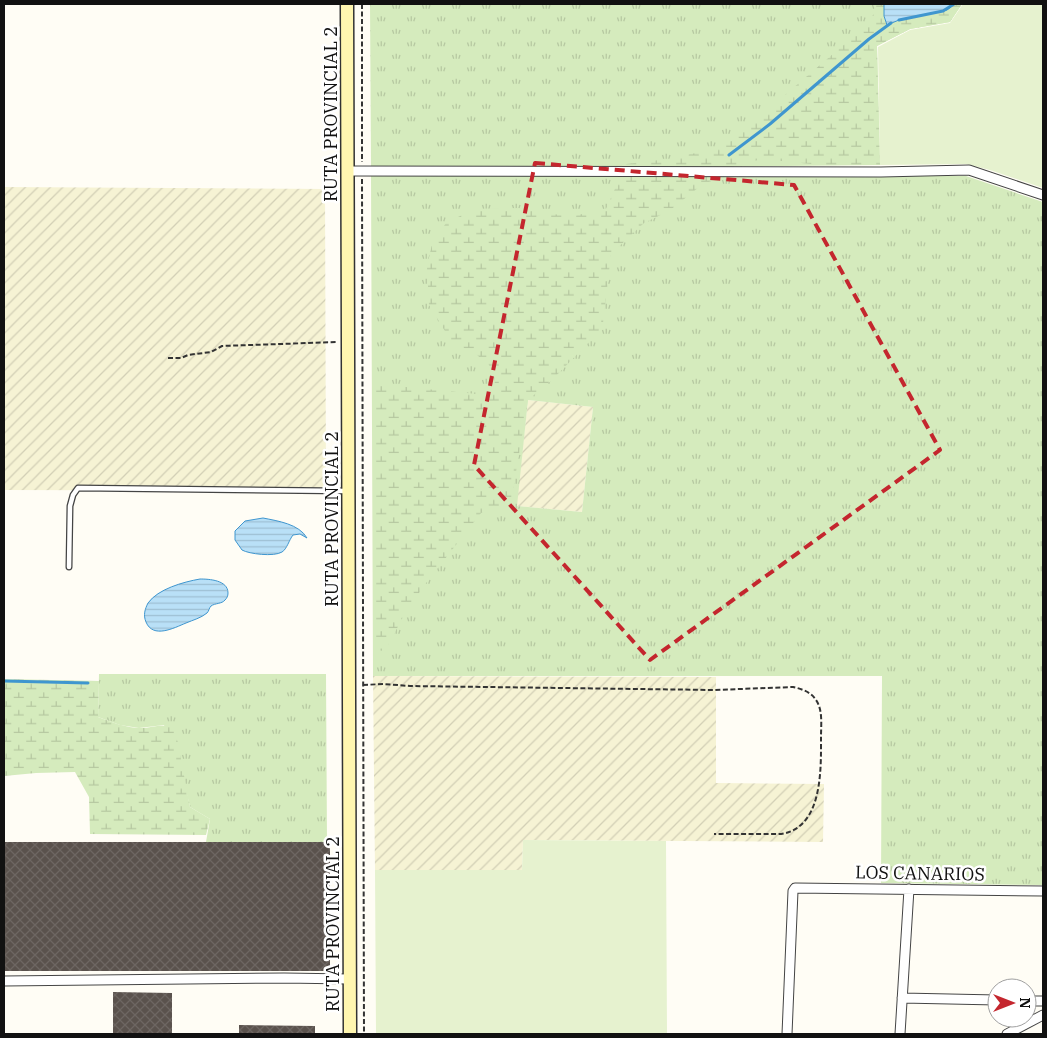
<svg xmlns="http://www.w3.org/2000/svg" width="1047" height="1038" font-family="'IBM Plex Serif',serif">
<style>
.farmland{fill:url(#farmland-furrows)}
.grass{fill:url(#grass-tufts);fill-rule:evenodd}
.wetland{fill:url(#wetland-marsh)}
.pitch{fill:#e6f2cf}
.water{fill:url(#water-rules);stroke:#3f96cf}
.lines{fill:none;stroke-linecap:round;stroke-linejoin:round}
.stream{stroke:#3f96cf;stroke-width:3}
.building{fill:url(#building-cross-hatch)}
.lane-casing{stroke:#444;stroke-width:7}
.street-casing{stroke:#444;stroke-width:11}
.secondary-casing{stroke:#333;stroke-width:15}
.path{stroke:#333;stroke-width:2;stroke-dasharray:5 2.5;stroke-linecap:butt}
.lane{stroke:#fff;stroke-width:4.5}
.street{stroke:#fff;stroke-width:9}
.secondary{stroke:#fff6b0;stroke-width:12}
.marked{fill:none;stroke:#c4262e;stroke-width:4;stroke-dasharray:10 6;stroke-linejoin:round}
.labels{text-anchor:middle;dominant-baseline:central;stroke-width:5;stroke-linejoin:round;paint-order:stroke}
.street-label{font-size:18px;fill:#111;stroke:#fff}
</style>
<defs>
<pattern id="farmland-furrows" width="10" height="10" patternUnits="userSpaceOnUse" patternTransform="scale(1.25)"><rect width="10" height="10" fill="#f6f3d4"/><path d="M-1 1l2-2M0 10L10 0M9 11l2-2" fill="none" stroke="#d2cfb5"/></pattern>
<pattern id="grass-tufts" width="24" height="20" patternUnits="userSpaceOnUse" patternTransform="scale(1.25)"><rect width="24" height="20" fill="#d5ebbd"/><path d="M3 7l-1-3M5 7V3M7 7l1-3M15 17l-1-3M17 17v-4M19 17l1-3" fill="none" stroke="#b6c8a1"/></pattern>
<pattern id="wetland-marsh" width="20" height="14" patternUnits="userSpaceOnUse" patternTransform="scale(1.25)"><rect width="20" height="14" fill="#d5ebbd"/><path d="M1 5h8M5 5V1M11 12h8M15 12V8" fill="none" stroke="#b6c8a1"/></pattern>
<pattern id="water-rules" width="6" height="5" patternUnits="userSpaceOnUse" patternTransform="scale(1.25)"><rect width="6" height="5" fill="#b9e0f7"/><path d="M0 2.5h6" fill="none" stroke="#9ebfd3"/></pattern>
<pattern id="building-cross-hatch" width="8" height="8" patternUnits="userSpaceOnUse" patternTransform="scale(1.25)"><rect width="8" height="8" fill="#5a524d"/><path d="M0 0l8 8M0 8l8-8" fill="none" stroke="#6d6662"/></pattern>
</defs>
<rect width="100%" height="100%" fill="#fffdf5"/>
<path class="farmland" d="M4,187L325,189L326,491L4,490Z
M528,400L593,407L582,512L516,506Z
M373,676L716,677V783L824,784L823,842L523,840L522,870H375Z"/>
<path class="grass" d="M370,4H962L950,22L910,29L877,46L880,165L621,168L371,167Z
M371,176H966L1043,202V885L881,883L882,676H373ZM528,400L593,407L582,512L517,506Z
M99,674H326L327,842H206L210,819L190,807L182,773L164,725L139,728L120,725L98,717Z"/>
<path class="wetland" d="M875,4H962L950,22L910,29L877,46L880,165H821L762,159L734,166L723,177L703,184L669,211L644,223L611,254L603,323L597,334L551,381L528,400L511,502L481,513L423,587L404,615L385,651L376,650L374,523L375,384L477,394L490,391L495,382L492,368L477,355L451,341L429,305L427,267L432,244L446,223L474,209L519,208L540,213L573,216L606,209L626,164L677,158L690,154L711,151L732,140L847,42L874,14Z
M4,679L99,681L98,717C112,722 126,728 140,728C155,728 159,723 175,728L190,807L210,819L206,835L90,834L89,797L75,772L36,773L4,776Z"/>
<path class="pitch" d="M963,4H1043V188L990,170L966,164L880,165L878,47L910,30L950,23Z
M523,840L666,841L667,1034H376L375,870H522Z"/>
<path class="water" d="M884,4H951V7L947,10L899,20L887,25L884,16Z
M263,518C278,521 299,524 307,538L300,534L293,535C289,540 287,549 282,552C274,557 249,554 242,550L235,540V531L245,521Z
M200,579C209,579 228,580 228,593C228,596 227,598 225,600C222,604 215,603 211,606C209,608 209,611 207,613C201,618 193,620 186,623C174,628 153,639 146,622C143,615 145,609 148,603C158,589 183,582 200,579Z"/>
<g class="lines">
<path class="stream" d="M899,20L943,11L954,4
M729,155L770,124L869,39L891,23
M4,681L88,683"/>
</g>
<path class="building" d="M4,842H327L330,849V971H4Z
M113,992L172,993V1034H113Z
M239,1025L315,1026V1034H239Z"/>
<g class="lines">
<defs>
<path id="lane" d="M69,567L70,506L73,495L78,488L347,491"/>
<path id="street" d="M347,171L881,172L969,170L1043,195
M4,981L284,978L349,979
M902,998L997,1000
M1027,1001H1043
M787,1034L793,891L795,888L1043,891
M900,1034L909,889
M1007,1034L1043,1015"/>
<path id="secondary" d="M347,4L350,1034"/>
</defs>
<use href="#lane" class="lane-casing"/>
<use href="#street" class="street-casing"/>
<use href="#secondary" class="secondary-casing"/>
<path class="path" d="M362,4V162
M362,179L364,1034
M168,358H181L188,355L211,352L222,346L338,342
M363,685L383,684L410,686L714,690L793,687C802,689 811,692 816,700C823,710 821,725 821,737C821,769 823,828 781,834H714"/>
<use href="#lane" class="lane"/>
<use href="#street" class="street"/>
<use href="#secondary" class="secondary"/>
</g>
<path class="marked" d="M535,163L794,185L940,450L650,660L474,465Z"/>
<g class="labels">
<g class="street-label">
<text transform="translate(330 114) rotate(-90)">RUTA PROVINCIAL 2</text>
<text transform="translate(331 519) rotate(-90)">RUTA PROVINCIAL 2</text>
<text transform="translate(920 873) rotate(1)">LOS CANARIOS</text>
<text transform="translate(332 924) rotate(-90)">RUTA PROVINCIAL 2</text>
</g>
</g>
<rect width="1047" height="1038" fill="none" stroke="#111111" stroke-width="10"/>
<g transform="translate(1012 1003) rotate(90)"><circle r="24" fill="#ffffff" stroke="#a0a0a0"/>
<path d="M0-4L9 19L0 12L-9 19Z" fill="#c4262e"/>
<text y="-8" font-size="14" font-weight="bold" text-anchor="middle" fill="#111111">N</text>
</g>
</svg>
